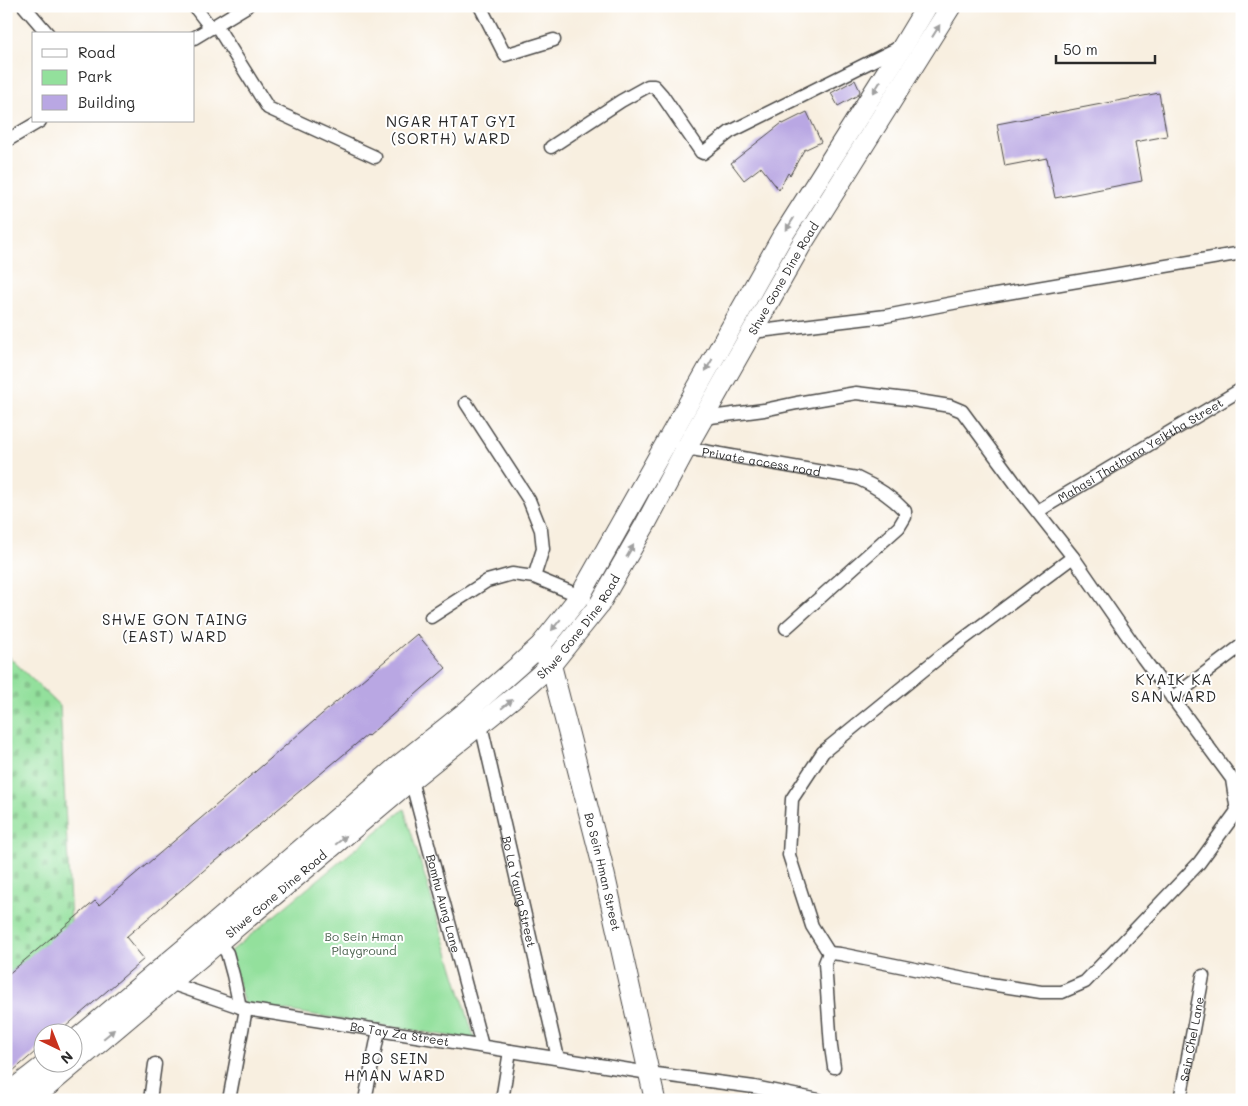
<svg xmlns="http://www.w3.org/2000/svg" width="1248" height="1106" font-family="Mali,sans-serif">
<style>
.cemetery{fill:url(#cemetery-stones);stroke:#5f8664}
.park{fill:#93e09c;stroke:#5f8664}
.building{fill:#b9a7e3}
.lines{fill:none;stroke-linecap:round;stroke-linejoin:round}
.minor-casing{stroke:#4a4846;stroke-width:15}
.primary-casing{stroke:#4a4846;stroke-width:22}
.minor{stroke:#fff;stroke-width:12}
.primary{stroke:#fff;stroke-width:20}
.oneway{fill:#a0a0a0}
.labels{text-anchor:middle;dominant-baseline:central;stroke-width:4;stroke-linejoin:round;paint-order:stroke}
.street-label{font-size:12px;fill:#2b2b2b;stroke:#fff}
.park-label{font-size:12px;fill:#4a614d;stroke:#fff}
.quarter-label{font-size:15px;letter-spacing:1px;fill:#2b2b2b;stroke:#fff}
</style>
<defs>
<pattern id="cemetery-stones" width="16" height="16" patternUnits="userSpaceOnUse" patternTransform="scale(1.25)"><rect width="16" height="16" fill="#93e09c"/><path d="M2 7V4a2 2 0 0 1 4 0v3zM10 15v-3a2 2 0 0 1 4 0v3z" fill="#7fc087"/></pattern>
</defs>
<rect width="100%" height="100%" fill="#fff"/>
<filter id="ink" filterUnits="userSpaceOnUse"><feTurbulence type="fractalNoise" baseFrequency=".02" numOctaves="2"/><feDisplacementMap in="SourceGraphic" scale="10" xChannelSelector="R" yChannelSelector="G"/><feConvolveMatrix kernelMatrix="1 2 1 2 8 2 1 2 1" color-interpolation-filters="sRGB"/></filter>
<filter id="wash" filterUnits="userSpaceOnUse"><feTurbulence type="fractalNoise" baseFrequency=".0096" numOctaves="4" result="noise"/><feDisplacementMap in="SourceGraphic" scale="20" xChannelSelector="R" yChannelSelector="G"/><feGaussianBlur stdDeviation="1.12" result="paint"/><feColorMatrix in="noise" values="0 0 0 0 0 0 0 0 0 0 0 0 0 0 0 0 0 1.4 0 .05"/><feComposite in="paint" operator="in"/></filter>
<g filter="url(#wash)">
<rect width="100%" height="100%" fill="#f8efe0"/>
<path class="cemetery" d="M6,654L60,706L71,923L6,976Z"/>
<path class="park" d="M404,809L475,1040L244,1004L230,952Z"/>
<g id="blocks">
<path class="building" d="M855,80L860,91L858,95L838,106L831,93Z
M1159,93L1167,136L1135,142L1142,181L1055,198L1047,158L1005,166L997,124Z
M807,112L821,142L804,150L790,175L788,173L779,190L761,167L744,180L731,163L782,123L783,124Z
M417,634L446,668L368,736L367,735L216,861V860L126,937L144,959L57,1034H42V1046L6,1077V976L95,901L99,905L234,790L336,702Z"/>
</g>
</g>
<g filter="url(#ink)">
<use href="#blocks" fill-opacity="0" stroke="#4a4846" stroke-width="1"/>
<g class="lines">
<defs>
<g id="minor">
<path d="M24,6L48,34"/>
<path d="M194,6L211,28"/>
<path d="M480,6L505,55L554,40"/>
<path d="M216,25L268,108L375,157"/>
<path d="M194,38L247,6"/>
<path d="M6,141L40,121"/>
<path d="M551,147L621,101L648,86H654L662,95L701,152L703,153L730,132L900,47"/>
<path d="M752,332L886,316L984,297L1242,253"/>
<path d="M466,403L529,500L541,530L543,549L534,577"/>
<path d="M703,418L764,410L797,403L856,393L906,399L950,406L962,411L1024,495L1073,557L1143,658L1232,779L1237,811"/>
<path id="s1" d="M681,446L686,448L857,478C875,486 891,496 905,511V517L899,527L786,628"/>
<path id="s2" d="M1038,511L1242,389"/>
<path d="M431,617L487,581L512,574L534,577L585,598"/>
<path d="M1172,698L1242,645"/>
<path id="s3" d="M481,725L558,1058"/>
<path id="s4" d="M408,777L411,780L482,1046"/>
<path d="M215,937L227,953L233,975L240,1007"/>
<path d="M829,953L840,954L984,983L1041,992H1062L1085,982L1199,863L1237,811L1242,808"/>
<path id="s5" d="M167,979L170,983L246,1009L649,1073L754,1087L819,1100"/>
<path d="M834,1067L831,1047L825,963L829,953L812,926L789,855L792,799L823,752L942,655L1073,557"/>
<path d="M150,1100L155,1064"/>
<path d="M229,1100L246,1009"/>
<path d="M365,1100L379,1030"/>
<path d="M502,1100L510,1051"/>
<path id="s6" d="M1180,1100L1203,976"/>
</g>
<g id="primary">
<path id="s7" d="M545,656L551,665L601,859L655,1100"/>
<path d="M72,1043L208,929L399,765L468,710L518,666L540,646L580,596L782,237L903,46L927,6"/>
<path d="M6,1095L46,1064"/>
<path id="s8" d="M31,1100L411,780L518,694L551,665L599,605L645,525L686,448L800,247L951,6"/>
</g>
</defs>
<use href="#minor" class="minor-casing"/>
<use href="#primary" class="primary-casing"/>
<use href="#minor" class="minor"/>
<use href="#primary" class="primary"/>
</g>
<defs><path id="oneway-solid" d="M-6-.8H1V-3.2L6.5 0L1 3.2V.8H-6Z" transform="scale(1.25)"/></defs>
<g class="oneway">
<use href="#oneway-solid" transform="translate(936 31) rotate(-58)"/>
<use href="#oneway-solid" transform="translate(877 87) rotate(122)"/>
<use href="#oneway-solid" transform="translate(790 224) rotate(122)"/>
<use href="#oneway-solid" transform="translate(709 365) rotate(120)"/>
<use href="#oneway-solid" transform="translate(630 551) rotate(-60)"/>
<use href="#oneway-solid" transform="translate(556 625) rotate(129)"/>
<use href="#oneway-solid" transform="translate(507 704) rotate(-39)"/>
<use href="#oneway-solid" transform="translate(341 840) rotate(-40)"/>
<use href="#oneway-solid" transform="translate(109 1034) rotate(-40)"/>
</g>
</g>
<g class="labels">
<g class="street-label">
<text stroke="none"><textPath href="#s8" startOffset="1130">Shwe Gone Dine Road</textPath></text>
<text stroke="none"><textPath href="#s2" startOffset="119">Mahasi Thathana Yeiktha Street</textPath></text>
<text stroke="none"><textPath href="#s1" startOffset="82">Private access road</textPath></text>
<text stroke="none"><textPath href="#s8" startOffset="725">Shwe Gone Dine Road</textPath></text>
<text stroke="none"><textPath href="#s7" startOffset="224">Bo Sein Hman Street</textPath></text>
<text stroke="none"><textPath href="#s3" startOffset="171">Bo La Yaung Street</textPath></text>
<text stroke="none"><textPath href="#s8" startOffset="320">Shwe Gone Dine Road</textPath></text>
<text stroke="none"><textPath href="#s4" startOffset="132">Bomhu Aung Lane</textPath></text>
<text stroke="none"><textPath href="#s5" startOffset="241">Bo Tay Za Street</textPath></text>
<text stroke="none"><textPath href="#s6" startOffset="62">Sein Chel Lane</textPath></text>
</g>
<g class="park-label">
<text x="364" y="936">Bo Sein Hman<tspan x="364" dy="14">Playground</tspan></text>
</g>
<g class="quarter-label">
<text x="451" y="121">NGAR HTAT GYI<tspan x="451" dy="17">(SORTH) WARD</tspan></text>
<text x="175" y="619">SHWE GON TAING<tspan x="175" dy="17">(EAST) WARD</tspan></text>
<text x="1174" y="679">KYAIK KA<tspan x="1174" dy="17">SAN WARD</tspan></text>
<text x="395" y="1058">BO SEIN<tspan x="395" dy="17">HMAN WARD</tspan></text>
</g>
</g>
<rect width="1248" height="1106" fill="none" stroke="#fff" stroke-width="25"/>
<rect x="32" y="32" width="162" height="90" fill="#ffffff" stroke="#aaaaaa"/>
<rect x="42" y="49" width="25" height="8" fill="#ffffff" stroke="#aaaaaa"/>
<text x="78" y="58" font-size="15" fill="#2b2b2b">Road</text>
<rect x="42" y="70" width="25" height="15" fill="#93e09c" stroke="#aaaaaa"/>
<text x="78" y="82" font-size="15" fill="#2b2b2b">Park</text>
<rect x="42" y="95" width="25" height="15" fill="#b9a7e3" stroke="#aaaaaa"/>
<text x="78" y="108" font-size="15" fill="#2b2b2b">Building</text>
<g transform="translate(58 1048) rotate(137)"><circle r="24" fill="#ffffff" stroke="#aaaaaa"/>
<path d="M0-4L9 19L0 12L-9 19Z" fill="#c8321e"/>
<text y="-8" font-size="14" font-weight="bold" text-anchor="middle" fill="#2b2b2b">N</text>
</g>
<path d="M1056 55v8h99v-8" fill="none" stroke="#2b2b2b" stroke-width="2.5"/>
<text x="1063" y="55" font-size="15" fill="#2b2b2b" stroke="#ffffff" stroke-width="4" paint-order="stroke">50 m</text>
</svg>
